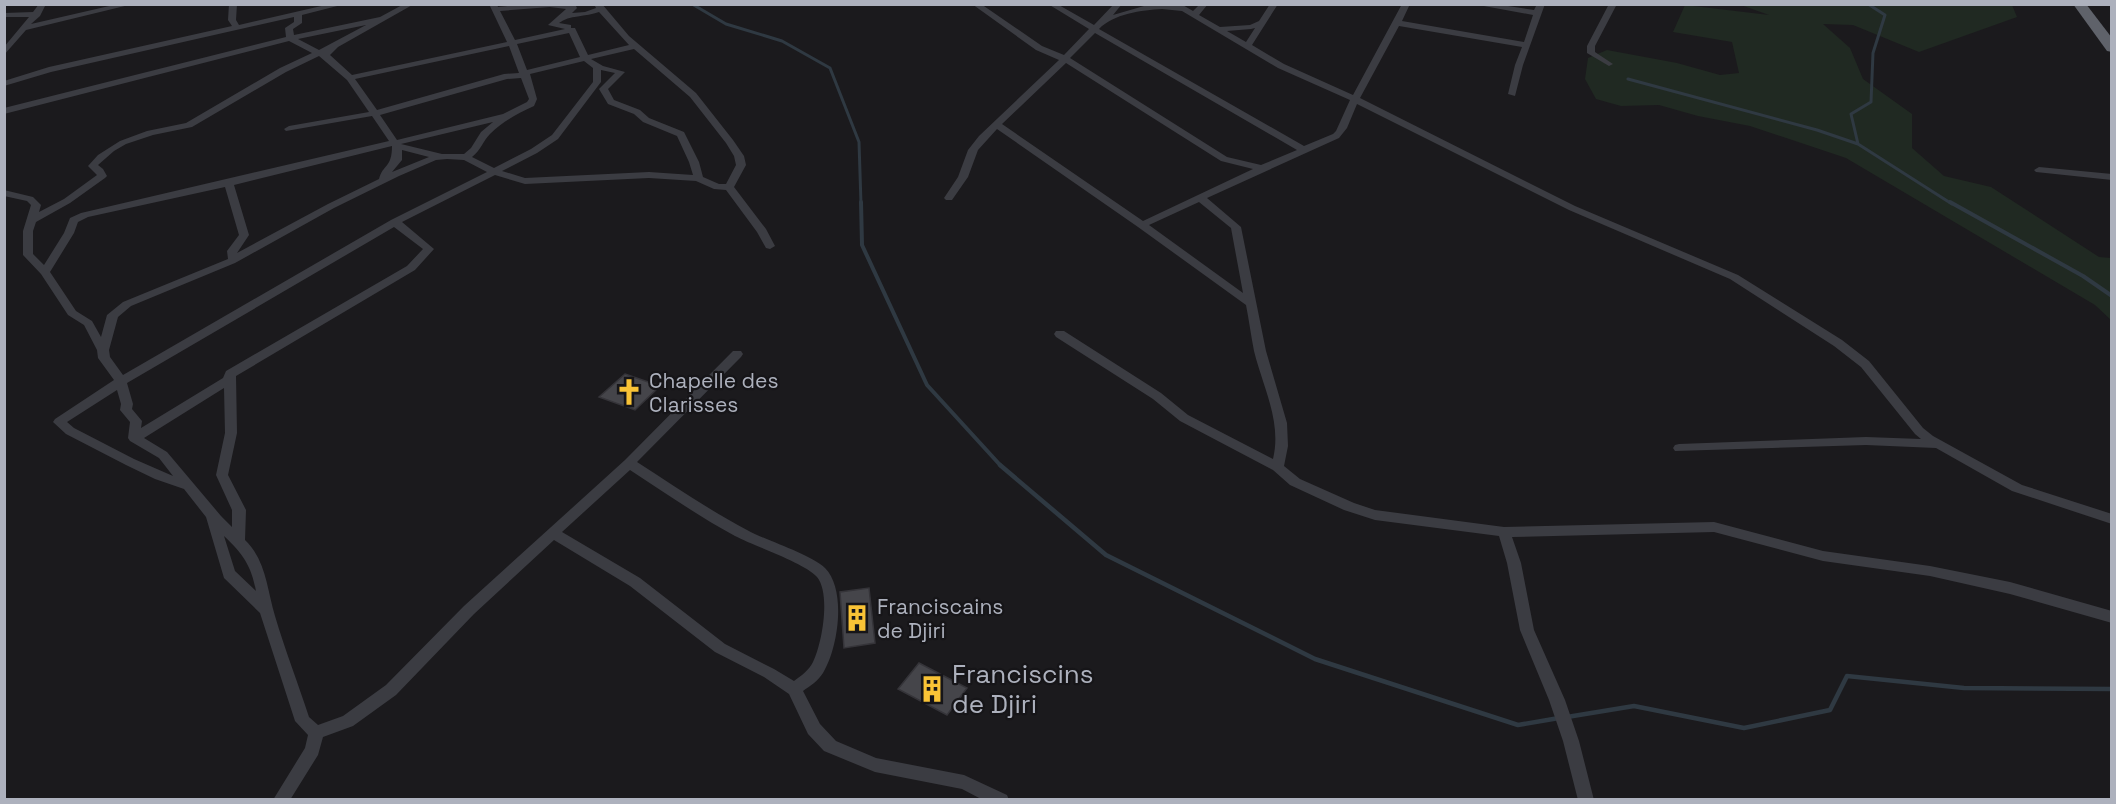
<svg xmlns="http://www.w3.org/2000/svg" width="2116" height="804" font-family="'Space Grotesk',sans-serif">
<style>
.green{fill:#202922}
.lines{fill:none;stroke-linecap:round;stroke-linejoin:round}
.stream-far2{stroke:#2f3942;stroke-width:3}
.stream-far1{stroke:#2f3942;stroke-width:4}
.stream{stroke:#2f3942;stroke-width:4.5}
.building{fill:#45454a;stroke:#353439;stroke-width:1.5}
.minor{fill:#3b3c42;fill-rule:evenodd}
.trunk{fill:#5f626a;fill-rule:evenodd}
.labels{text-anchor:middle;dominant-baseline:central;stroke-width:4.5;stroke-linejoin:round;paint-order:stroke}
.poi-label{font-size:21px;fill:#adb1bd;stroke:#161518;text-anchor:start}
.near-poi-label{font-size:26px;fill:#adb1bd;stroke:#161518;text-anchor:start}
</style>
<rect width="100%" height="100%" fill="#1b1a1d"/>
<path class="green" d="M1685,5L1769,15L1741,5H2012L2017,17L1919,52L1853,25L1823,24L1850,48L1863,79L1912,114V148L1944,176L1991,187L2099,257L2111,258V320L2095,305L1846,158L1750,126L1698,116L1659,105L1621,106L1596,99L1585,79L1588,58L1607,50L1677,63L1720,75L1739,73L1732,42L1673,32Z"/>
<g class="lines">
<path class="stream-far2" d="M692,4L726,24L782,41L830,68L859,142L861,204
M1628,79L1817,130L1858,144L1952,204
M1858,144L1851,114L1871,102L1873,53L1885,15L1868,4"/>
<path class="stream-far1" d="M861,202L862,245L927,385L1001,466
M1950,202L2083,276L2112,296"/>
<path class="stream" d="M1000,465L1106,555L1315,659L1518,725L1559,718
M1567,717L1634,706L1744,728L1830,710L1847,676L1964,688L2112,689"/>
</g>
<path class="building" d="M625,374L660,386L635,410L599,397Z
M869,588L875,643L844,648L840,592Z
M919,663L967,688L947,715L898,689Z"/>
<g class="lines">
<path class="minor" d="M39,4H46L40,16L31,24L118,4H133L26,30L4,55V47L29,17H4V13L33,12Z
M229,4H237L236,20L239,25L330,4H345L302,15V23L293,29L294,35L380,17L404,4H414L338,47L330,55L352,75L507,42L489,4H497L498,7L526,4L576,6L577,8L572,13L585,12L596,8L594,4H602L629,36L696,93L733,140L744,156L746,165L734,187L766,229L775,246L770,249L766,248L757,232L726,190L714,189L696,181L649,178L525,184L495,175L402,222L434,249L415,270L236,376L237,433L228,475L246,510L245,540C266,560 267,589 275,616C285,650 298,683 309,717L318,725L343,716L386,685L464,606L625,460L733,351H741L743,354L741,357L637,462C673,485 709,510 747,530C767,541 810,554 825,568C847,590 838,649 823,673C818,681 810,686 803,691L820,724L836,741L876,758L964,775L1007,795L1009,800H983L962,789L875,772L824,751L808,734L789,694L764,677L715,652L630,586L554,540L474,614L396,695L353,726L323,737L318,755L290,800H273L305,748L308,735L295,721L260,613L224,578L206,517L184,489L155,479L126,465L66,434L53,422L55,419L114,380L98,358L97,350L84,325L68,315L41,274L23,255V231L31,205L27,201L4,196V190L33,197L41,205L39,212L64,199L97,175L88,166L98,155L120,141L147,131L186,123L280,68L312,53L289,41L4,114V108L286,37L285,28L294,22V17L51,72L4,86V81L49,67L232,26L228,20ZM550,7L566,9L548,25L565,29L515,40L500,11ZM599,12L629,45L588,55L575,28H571V25L559,23C569,15 586,17 599,12ZM366,25L319,50L298,39ZM569,33L580,57L527,70L517,44ZM509,46L519,73L504,74L377,110L355,79ZM634,49L690,97L726,143L734,156L736,165L726,184H719L703,177L699,162L684,132L649,118L640,110L614,100L608,89L625,72L603,66L591,59ZM319,56L347,80L369,112L289,126L284,129L286,131L372,116L389,141L81,213L70,218L64,233L44,265L33,254V231L36,222L70,203L105,178L107,176L103,169L98,165L114,151L126,144L153,135L192,127L286,72ZM584,61L593,68V82L552,135L531,149L494,168L472,157C481,150 483,141 490,134C503,121 517,114 534,106L537,99L530,74ZM601,70L615,73L599,89L608,104L634,114L643,122L677,136L689,162L693,175L649,172L525,178L502,171L537,153L558,139L601,82ZM521,78L529,99L527,102L503,114L397,140L380,115L507,79ZM493,122L481,132L471,148L464,154H442L401,144ZM392,146C392,168 383,164 379,179L328,204L237,253L249,235L234,185ZM402,150L429,157L392,172L402,160ZM447,159L464,160L487,172L391,220L123,375L110,357L109,350L118,317L131,306L235,263L334,208L399,176L436,160ZM225,187L239,235L227,251L228,259L123,302L107,315L101,337L92,321L76,311L50,272L74,233L78,222L88,217ZM394,227L423,249L407,266L226,371L223,378L141,428L142,421L132,409L133,404L127,383ZM224,388L225,433L216,475L232,510V527L221,516L167,452L144,438ZM117,390L121,404L120,410L130,422L128,438L130,441L159,458L173,476L134,459L74,428L67,422ZM630,470C664,492 698,516 735,536C754,546 805,563 817,577C831,594 822,644 813,662C809,670 801,676 794,681L774,669L725,644L640,578L562,532ZM224,536C243,554 251,565 256,591L235,571Z
M972,4H981L1042,46L1064,55L1089,29L1048,4H1057L1094,25L1114,4H1122L1113,15L1144,6L1162,5L1181,4L1193,11L1200,4H1208L1199,15L1220,27L1250,25L1259,21L1270,4H1278L1252,45L1284,64L1353,95L1402,4H1410L1402,21L1524,42L1533,15L1473,4H1495L1534,10L1537,4H1545L1523,65L1515,96L1508,94L1515,65L1522,47L1399,26L1360,98L1575,206L1738,275L1842,340L1869,361L1923,428L1933,436L2022,485L2112,514V524L2012,491L1936,448L1866,445L1675,451L1673,448L1675,445L1679,444L1866,437L1921,439L1915,434L1861,367L1834,346L1730,279L1569,210L1357,104L1347,128L1339,138L1207,198L1241,227L1266,351L1287,423L1288,446L1284,466L1300,479L1354,503L1375,510L1504,527L1714,522L1823,551L1930,566L2010,582L2112,611V623L2010,594L1930,576L1823,561L1714,532L1512,537L1521,563L1534,630L1565,700L1579,741L1594,800H1578L1563,741L1549,700L1520,630L1507,563L1499,536L1375,520L1344,510L1290,485L1273,470L1180,421L1153,399L1056,337L1054,334L1056,331H1064L1161,393L1188,415L1273,459C1282,422 1263,387 1254,351C1251,336 1249,320 1246,305L1138,227L997,129L978,150L968,177L952,200H946L944,198L958,177L968,150L979,136L1059,60L1036,50ZM1162,9L1182,11L1278,68L1350,100L1336,131L1333,134L1304,146L1099,29C1113,14 1142,10 1162,9ZM1255,28L1246,42L1227,31L1251,29ZM1095,33L1297,150L1261,165L1227,157L1070,58ZM1066,63L1221,161L1253,169L1143,221L1002,124ZM1199,202L1231,228L1243,293L1149,225Z
M1609,4H1617L1595,46V52L1613,64L1609,66L1587,53V46Z
M2039,167L2112,174V180L2036,172L2034,170Z"/>
<path class="trunk" d="M2073,4H2086L2112,38V52L2107,51Z"/>
</g>
<defs>
<symbol id="church-bare" viewBox="-9 -9 18 18"><path d="M-1.2-6h2.4v3.5h3.3v2.4h-3.3V6h-2.4V-.1h-3.3v-2.4h3.3Z" fill="#f9c336" stroke="#161518" stroke-width="2.5" paint-order="stroke"/></symbol>
<symbol id="building-bare" viewBox="-9 -9 18 18"><path d="M-4-6H4V6H1V3H-1V6H-4ZM-2.5-4.3h1.7v1.8h-1.7ZM.8-4.3h1.7v1.8H.8ZM-2.5-1h1.7V.8h-1.7ZM.8-1h1.7V.8H.8Z" fill="#f9c336" stroke="#161518" stroke-width="2.5" paint-order="stroke"/></symbol>
</defs>
<g fill-rule="evenodd">
<use href="#church-bare" x="610" y="373" width="38" height="38"/>
<use href="#building-bare" x="838" y="599" width="38" height="38"/>
<use href="#building-bare" x="913" y="670" width="38" height="38"/>
</g>
<g class="labels">
<g class="poi-label">
<text x="649" y="380">Chapelle des<tspan x="649" dy="24">Clarisses</tspan></text>
<text x="877" y="606">Franciscains<tspan x="877" dy="24">de Djiri</tspan></text>
</g>
<g class="near-poi-label">
<text x="952" y="674">Franciscins<tspan x="952" dy="30">de Djiri</tspan></text>
</g>
</g>
<rect width="2116" height="804" fill="none" stroke="#adb1bd" stroke-width="12"/>
</svg>
